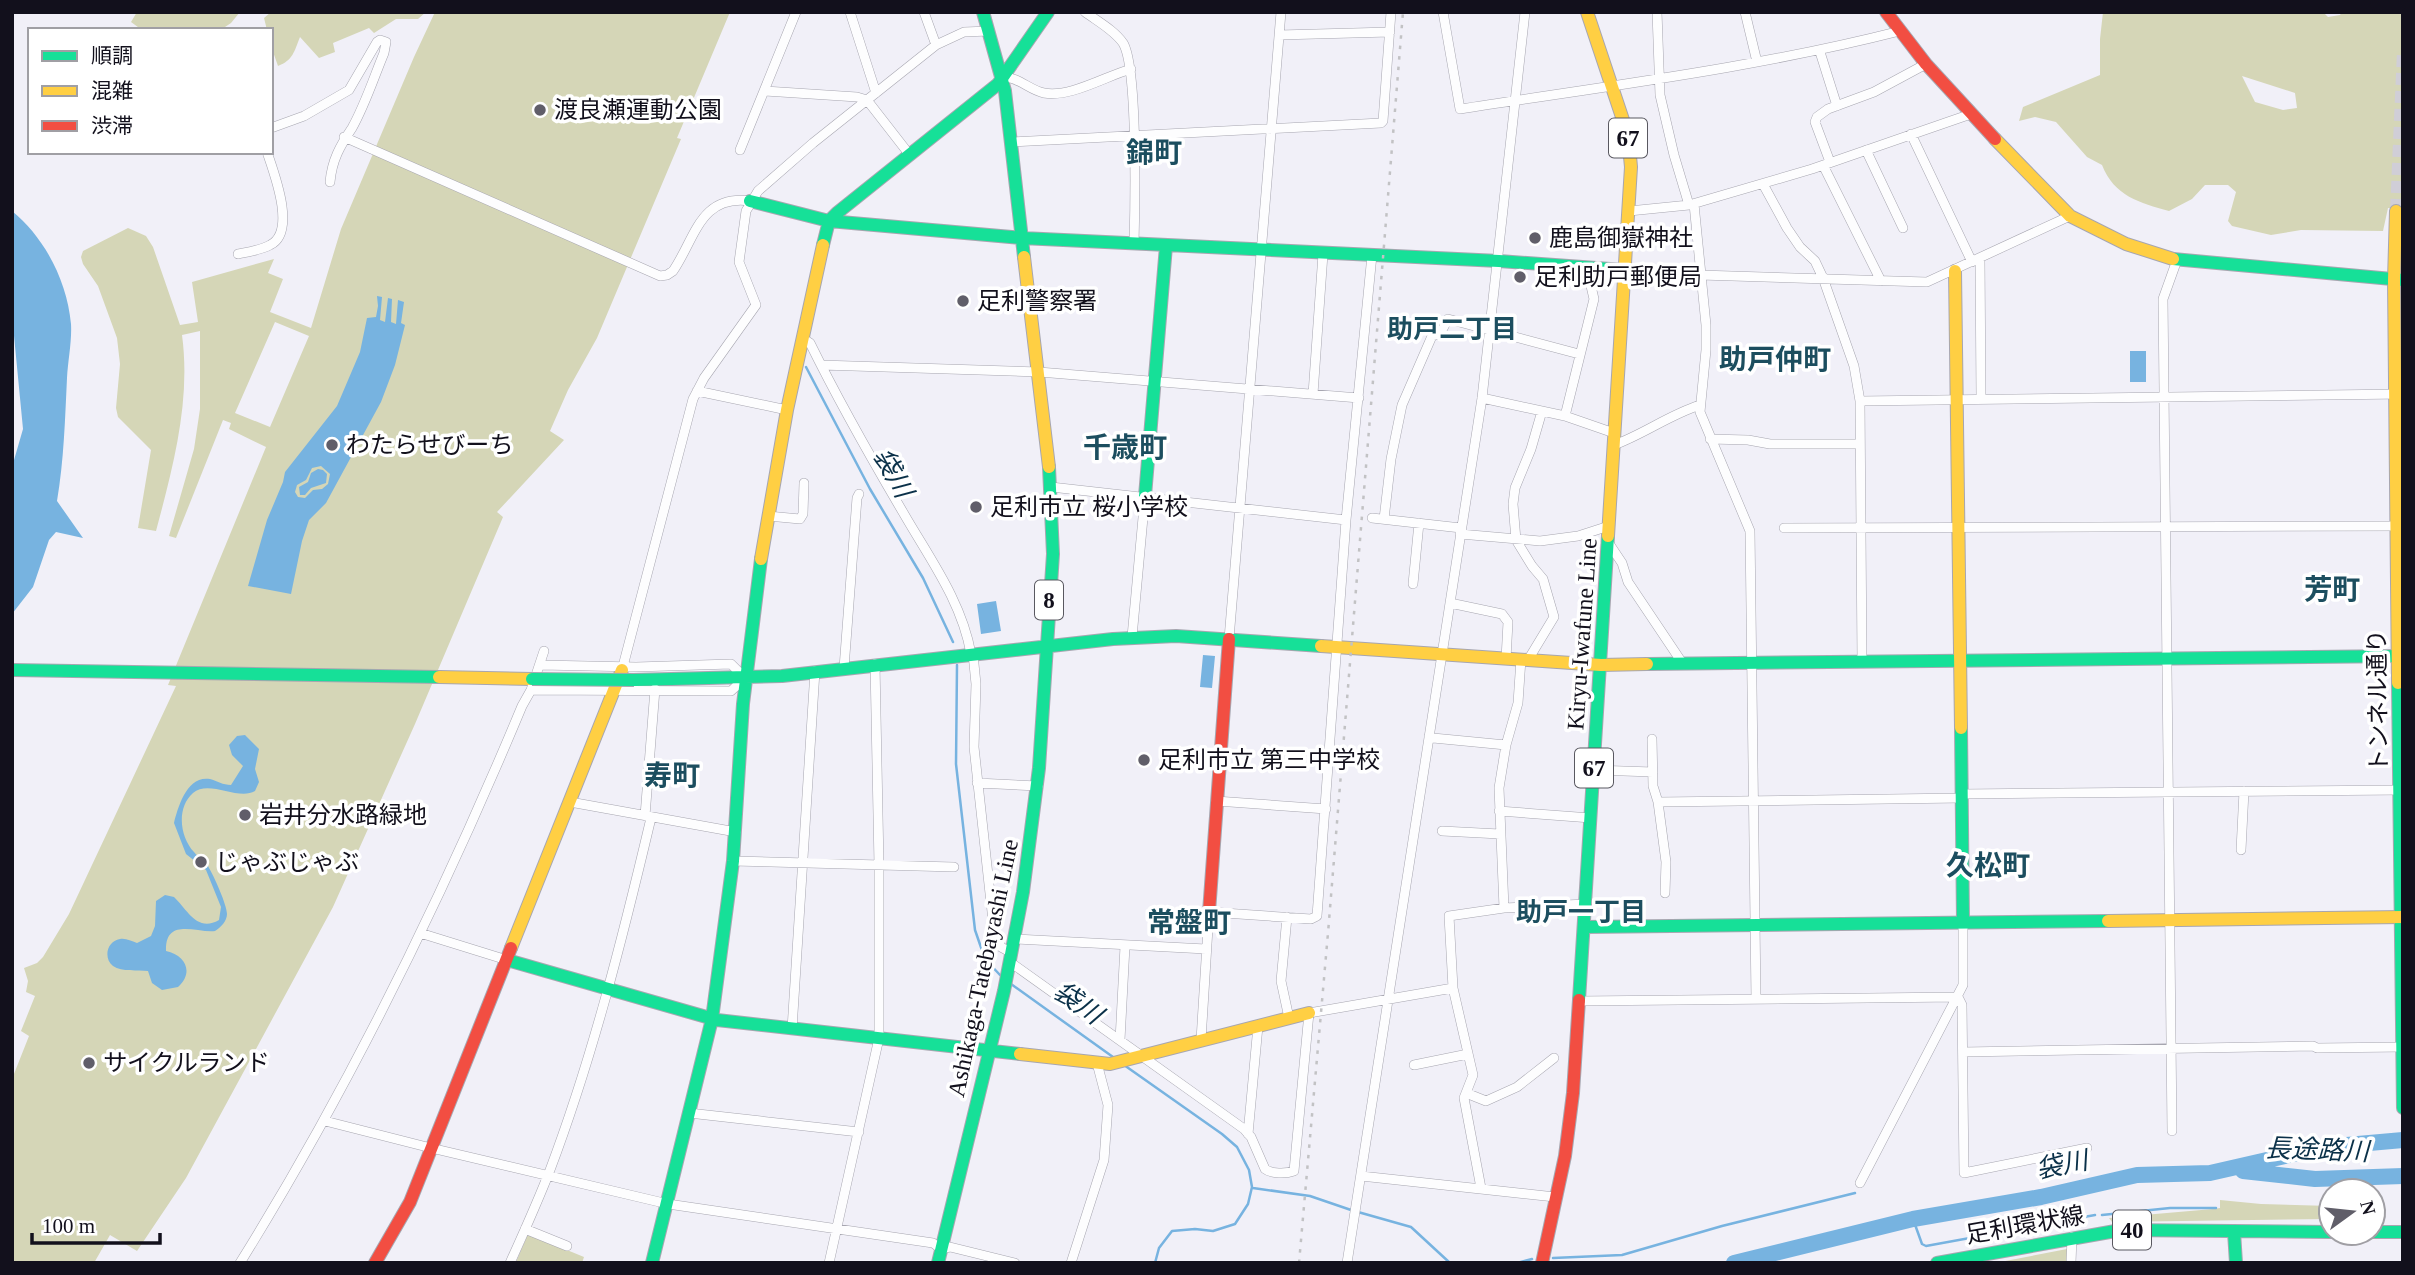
<svg xmlns="http://www.w3.org/2000/svg" width="2415" height="1275" font-family="'Times New Roman','Noto Sans JP',serif">
<style>
.green{fill:#d5d6b7;fill-rule:evenodd}
.water{fill:#77b3e0;fill-rule:evenodd}
.lines{fill:none;stroke-linecap:round;stroke-linejoin:round}
.stream{stroke:#77b3e0;stroke-width:2.5}
.river{stroke:#77b3e0;stroke-width:16}
.secondary-tunnel{stroke:#d0ced7;stroke-width:12;stroke-dasharray:12 6;stroke-linecap:butt}
.street-casing{stroke:#a7a6b0;stroke-width:10}
.fast-casing{stroke:#a7a6b0;stroke-width:14}
.slow-casing{stroke:#a7a6b0;stroke-width:14}
.jam-casing{stroke:#a7a6b0;stroke-width:14}
.street{stroke:#fdfdfe;stroke-width:9}
.fast{stroke:#16e098;stroke-width:12}
.slow{stroke:#ffcf43;stroke-width:12}
.jam{stroke:#f24e42;stroke-width:12}
.rail{stroke:#c2c2c4;stroke-width:2.5;stroke-dasharray:3.5 7;stroke-linecap:butt}
.fast-bridge-casing{stroke:#a7a6b0;stroke-width:14;stroke-linecap:butt}
.fast-bridge{stroke:#16e098;stroke-width:12}
.poi-dot{fill:#605e69;stroke:#fff;stroke-width:2.5}
.labels{text-anchor:middle;dominant-baseline:central;stroke-width:7;stroke-linejoin:round;paint-order:stroke}
.shield{fill:#fff;stroke:#595860;stroke-width:2}
.shield-label{font-size:23px;font-weight:bold;fill:#12101c}
.poi-label{font-size:24px;fill:#12101c;stroke:#fff;text-anchor:start}
.street-label{font-size:24px;fill:#12101c;stroke:#fff}
.neighbourhood-label{font-size:26px;font-weight:bold;fill:#1c4e5f;stroke:#fff}
.water-label{font-size:26px;font-style:italic;fill:#0b3149;stroke:#fff}
.quarter-label{font-size:28px;font-weight:bold;fill:#1c4e5f;stroke:#fff}
</style>
<rect width="100%" height="100%" fill="#f1f0f8"/>
<path class="green" d="M137,12H240L231,23L225,27L142,30L131,22Z
M271,12H426L418,19H396L374,33L369,28L333,43L335,52L319,58L300,37C294,52 293,60 278,66L271,46V30H267L264,18Z
M435,12H730L677,138L681,139L597,338L568,390L550,431L564,440L497,512L503,517L415,724L333,907L186,1178L137,1251L110,1235L94,1263H12V1079L29,1036L21,1031L35,996L26,992L28,981L24,968L37,963L43,957L69,914L176,686L168,685L266,447L229,429L231,423L223,420L176,538L169,536L194,449L200,409V331L182,335C191,401 173,467 156,531L138,528L151,450L118,417L116,408L120,364L117,338L98,286L83,264L81,257L83,251L128,228L146,236L153,247L180,325L198,322L192,282L274,259L268,273L283,279L270,312L311,328L341,229L414,57ZM275,322L309,336L270,427L235,413Z
M2103,12H2323L2328,17L2340,15L2342,12H2403V208H2388L2383,231L2301,230L2271,235L2232,226L2228,221L2236,192L2228,185H2205L2192,199L2169,211C2140,203 2114,196 2102,165L2087,157L2056,122L2035,117L2019,121L2023,107L2100,75V39ZM2242,76L2295,93L2297,108L2283,110L2255,102Z
M2220,1200L2261,1204L2331,1206V1219L2112,1222L2109,1218L2213,1209L2220,1208Z
M528,1234L584,1257L582,1263L516,1262Z
M2067,1249L2070,1252L2068,1263H1995Z"/>
<path class="water" d="M12,211C45,238 67,281 71,324C72,341 68,360 67,378C65,419 64,460 57,501L83,538L56,532L49,540L33,587L12,614V467L23,429L12,315Z
M377,296L382,297L380,320L385,322L388,298L392,299L391,322L396,324L398,300L404,302L401,323L405,325L395,365L381,402L326,503L309,520L302,541L291,594L248,586L267,520L283,482L285,472L337,406L360,352L367,318L376,317L378,306ZM321,466L330,474L328,484L322,489L313,490L305,498L298,497L295,492L297,485L306,480L312,468Z
M2130,351H2146V382H2130Z
M318,469L323,470L327,474L326,483L311,488L305,495H300L299,487L308,482L311,473Z
M996,601L1001,631L981,634L977,604Z
M1203,655L1215,656L1212,688L1200,687Z
M245,735L259,749L255,769L259,782L255,791C238,801 209,779 193,793C176,808 180,837 194,852C198,858 206,861 209,868C214,876 227,905 227,914C227,921 221,927 215,931C196,933 165,917 166,951C186,955 194,973 178,987L162,990L152,983L148,971C138,970 122,972 113,966C103,958 107,941 120,939C126,938 131,941 137,943L151,936L155,926L156,901L165,895L174,897C187,909 197,933 219,920L221,907L206,870L186,854L174,823C178,807 187,775 210,779C217,781 223,785 231,785L243,766L232,755L229,745L237,736Z"/>
<g class="lines">
<path class="stream" d="M806,367L870,489L923,578L953,642
M957,665L956,764L975,930L985,959L1000,975
M1011,984L1113,1057
M1124,1065L1222,1134L1237,1147L1249,1170L1252,1187L1248,1204L1235,1224L1213,1231L1195,1229L1172,1231L1159,1248L1155,1263
M1253,1188L1310,1196L1351,1210
M1358,1212L1411,1227L1450,1263
M2102,1215L2170,1208H2216
M1913,1219L1922,1244L1926,1246L2095,1215
M1553,1258L1622,1255L1722,1226L1855,1193
M1517,1263L1532,1259"/>
<path class="river" d="M2243,1171L2315,1179L2403,1176
M1734,1263L1913,1219L2041,1197L2137,1175L2210,1173L2324,1147L2403,1140"/>
<path class="secondary-tunnel" d="M2396,211L2403,51"/>
<defs>
<path id="street" d="M850,12L876,93
M924,12L936,45
M1085,12C1097,21 1114,30 1123,43C1138,67 1135,209 1134,244
M1443,12L1460,109C1607,86 1755,68 1900,31
M1657,12L1660,95L1674,155L1689,205
M1745,12L1757,62
M1279,35L1390,32
M1820,52L1837,106
M1003,77C1019,77 1029,90 1044,93C1070,98 1106,76 1131,69
M765,91L857,97L867,100L909,154
M271,128L304,116L349,90L377,42L380,40L386,42L384,53C374,77 365,105 352,128C340,146 332,160 330,182
M1911,134L1972,262
M344,137L660,276L667,275L673,271C695,239 700,194 750,201
M1011,142L1381,123L1383,121L1391,12
M740,150L796,12
M1866,150L1903,228
M1830,162L1815,122L1817,117L1828,109L1874,92L1926,64
M1823,165L1881,281
M1763,184L1787,228L1800,247L1815,261L1823,278L1854,366L1860,401L1862,661
M1694,204L1706,325V350L1700,412L1750,531L1756,999
M1629,211L1689,205L1812,169L1971,114
M238,254C248,252 261,250 270,245C297,232 274,173 267,152
M1980,258L1981,398
M1624,270L1700,275L1927,282L2070,216
M802,338L810,343C839,402 871,458 904,514C930,559 962,602 971,654
M821,365L1039,372L1359,398
M697,391L787,410
M1313,394L1323,254
M1482,398L1565,416L1614,433
M1860,401L2403,394
M1565,416L1594,299L1587,269
M1710,439L1748,440L1770,444H1860
M1614,445C1644,434 1669,415 1700,405
M1051,487L1346,520
M768,516L800,519L803,514L804,483
M1372,518L1461,528
M1384,519L1391,459L1402,405L1432,336L1440,334L1448,319L1579,354
M1784,528L2401,526
M1460,534L1540,541L1578,536L1609,526
M1608,542L1622,563L1628,582L1683,664
M1413,584L1419,523
M1450,603L1502,614L1508,622L1506,659
M1132,637L1145,496
M1229,639L1281,12
M973,654L976,684L974,747L994,930L1001,947L1012,953
M1528,660L1554,617L1543,579L1532,566L1516,540L1513,504L1515,488L1531,449L1542,411
M844,668L857,498L859,494
M622,670L693,399L704,378L756,305L739,262L746,211L758,191L813,143L936,45L964,32L989,31
M531,690L731,691L745,678L731,664L636,667L541,665
M1429,736L1433,738L1506,745
M1652,739L1653,786L1658,802L1666,862L1665,893
M1594,770L1653,772
M977,783L1038,786
M1962,794L2403,790
M1216,801L1326,809
M570,802L736,832
M1658,802L1962,798
M1499,811L1591,818
M645,816L655,689
M1442,831L1500,834
M2241,850L2244,791
M733,861L954,867
M1504,908L1499,788L1506,745L1518,703L1521,659
M1287,917L1281,981L1289,1018
M420,933L507,960
M1015,939L1206,949
M1010,962L1244,1129L1251,1137L1265,1169C1271,1174 1286,1174 1294,1171L1309,1013L1453,988L1449,916L1504,908L1586,904
M1453,988L1473,1075L1464,1098L1481,1188
M1579,1001L1958,997L1962,1005L1964,1173L2087,1148
M792,1029L815,671
M1120,1040L1125,946
M1201,1040L1209,912L1311,919L1317,916L1346,520L1372,255
M1963,1052L2313,1046L2317,1048L2403,1047
M1414,1065L1468,1054
M1466,1093L1486,1101L1517,1087L1554,1058
M689,1113L859,1132
M325,1121L431,1148L668,1204L933,1243L941,1249L950,1247L1015,1263
M2172,1131L2163,299L2177,260
M1248,1134L1258,1026
M1361,1176L1555,1197
M1860,1183L1963,985V921
M525,1229L567,1246
M240,1263C350,1086 442,898 522,706L531,690L544,651
M510,1263C524,1232 538,1201 550,1170C593,1056 623,936 651,818
M829,1263L879,1038V865L875,664
M1071,1263L1104,1160L1108,1105L1097,1063
M1347,1263L1482,398L1525,12
M2071,1263L2072,1237"/>
<path id="fast" d="M983,12L1005,91L1024,257
M750,201L829,221L1022,238L1499,261L1624,270
M823,245L829,221L837,213L998,84L1048,12
M2173,259L2403,280
M1145,496L1166,246
M1647,664L2403,656
M12,670L439,677
M634,680L782,676L1113,639L1176,636L1321,646
M2398,683L2403,1108
M1961,728L1963,921
M1584,927L2108,921
M507,960L717,1020L1020,1054
M1579,1000L1608,536
M2234,1232L2236,1263
M2373,1232H2403
M652,1263L712,1019L733,861L743,704L761,559
M938,1263L1004,991L1023,892L1039,768L1053,554L1049,467
M1937,1263L2121,1230L2331,1232"/>
<path id="slow" d="M1587,12L1628,135L1631,167L1608,536
M1995,139L2070,216L2126,244L2173,259
M2396,211L2394,280L2398,683
M1024,257L1049,467
M1955,271L1961,728
M761,559L787,410L823,245
M1321,646L1601,665L1647,664
M439,677L532,679
M2108,921L2403,917
M511,948L622,670
M1020,1054L1110,1064L1309,1013"/>
<path id="jam" d="M1886,12L1926,64L1995,139
M1209,912L1229,639
M375,1263L410,1202L511,948
M1542,1263L1565,1156L1573,1093L1579,1000"/>
</defs>
<use href="#street" class="street-casing"/>
<use href="#fast" class="fast-casing"/>
<use href="#slow" class="slow-casing"/>
<use href="#jam" class="jam-casing"/>
<use href="#street" class="street"/>
<use href="#fast" class="fast"/>
<use href="#slow" class="slow"/>
<use href="#jam" class="jam"/>
<path class="rail" d="M1299,1263L1328,933L1403,12"/>
<defs>
<path id="fast-bridge" d="M532,679L634,680"/>
</defs>
<use href="#fast-bridge" class="fast-bridge-casing"/>
<use href="#fast-bridge" class="fast-bridge"/>
</g>
<g class="poi-dot">
<circle cx="540" cy="110" r="7"/>
<circle cx="1535" cy="238" r="7"/>
<circle cx="1520" cy="277" r="7"/>
<circle cx="963" cy="301" r="7"/>
<circle cx="332" cy="445" r="7"/>
<circle cx="976" cy="507" r="7"/>
<circle cx="1144" cy="760" r="7"/>
<circle cx="245" cy="815" r="7"/>
<circle cx="201" cy="862" r="7"/>
<circle cx="89" cy="1063" r="7"/>
</g>
<g class="labels">
<g class="shield">
<rect x="1609" y="118.5" width="38" height="39" rx="5"/>
<rect x="1035" y="580.5" width="28" height="39" rx="5"/>
<rect x="1575" y="748.5" width="38" height="39" rx="5"/>
<rect x="2113" y="1210.5" width="38" height="39" rx="5"/>
</g>
<g class="shield-label">
<text x="1628" y="138">67</text>
<text x="1049" y="600">8</text>
<text x="1594" y="768">67</text>
<text x="2132" y="1230">40</text>
</g>
<g class="poi-label">
<text x="554" y="110">渡良瀬運動公園</text>
<text x="1549" y="238">鹿島御嶽神社</text>
<text x="1534" y="277">足利助戸郵便局</text>
<text x="977" y="301">足利警察署</text>
<text x="346" y="445">わたらせびーち</text>
<text x="990" y="507">足利市立 桜小学校</text>
<text x="1158" y="760">足利市立 第三中学校</text>
<text x="259" y="815">岩井分水路緑地</text>
<text x="215" y="862">じゃぶじゃぶ</text>
<text x="103" y="1063">サイクルランド</text>
</g>
<g class="street-label">
<text transform="translate(1582 634) rotate(-86)">Kiryu-Iwafune Line</text>
<text transform="translate(2378 701) rotate(-91)">トンネル通り</text>
<text transform="translate(983 968) rotate(-78)">Ashikaga-Tatebayashi Line</text>
<text transform="translate(2025 1225) rotate(-10)">足利環状線</text>
</g>
<g class="neighbourhood-label">
<text x="1452" y="329">助戸二丁目</text>
<text x="1581" y="912">助戸一丁目</text>
</g>
<g class="water-label">
<text transform="translate(893 473) rotate(61)">袋川</text>
<text transform="translate(1078 1003) rotate(35)">袋川</text>
<text transform="translate(2317 1150) rotate(2)">長途路川</text>
<text transform="translate(2062 1165) rotate(-11)">袋川</text>
</g>
<g class="quarter-label">
<text x="1154" y="152">錦町</text>
<text x="1775" y="359">助戸仲町</text>
<text x="1125" y="447">千歳町</text>
<text x="2332" y="589">芳町</text>
<text x="672" y="775">寿町</text>
<text x="1988" y="865">久松町</text>
<text x="1189" y="922">常盤町</text>
</g>
</g>
<rect width="2415" height="1275" fill="none" stroke="#12101c" stroke-width="28"/>
<rect x="28" y="28" width="245" height="126" fill="#ffffff" stroke="#a09fa4" stroke-width="2"/>
<rect x="42" y="51" width="35" height="10" fill="#16e098" stroke="#a09fa4" stroke-width="2"/>
<text x="91" y="63" font-size="21" fill="#12101c">順調</text>
<rect x="42" y="86" width="35" height="10" fill="#ffcf43" stroke="#a09fa4" stroke-width="2"/>
<text x="91" y="98" font-size="21" fill="#12101c">混雑</text>
<rect x="42" y="121" width="35" height="10" fill="#f24e42" stroke="#a09fa4" stroke-width="2"/>
<text x="91" y="133" font-size="21" fill="#12101c">渋滞</text>
<g transform="translate(2352 1212) rotate(75)"><circle r="33" fill="#ffffff" stroke="#a09fa4" stroke-width="2"/>
<path d="M0-5L12 26L0 18L-12 26Z" fill="#605e69"/>
<text y="-10" font-size="19" font-weight="bold" text-anchor="middle" fill="#12101c">N</text>
</g>
<path d="M32 1233v10h128v-10" fill="none" stroke="#12101c" stroke-width="3.5"/>
<text x="42" y="1233" font-size="21" fill="#12101c" stroke="#ffffff" stroke-width="5" paint-order="stroke">100 m</text>
</svg>
